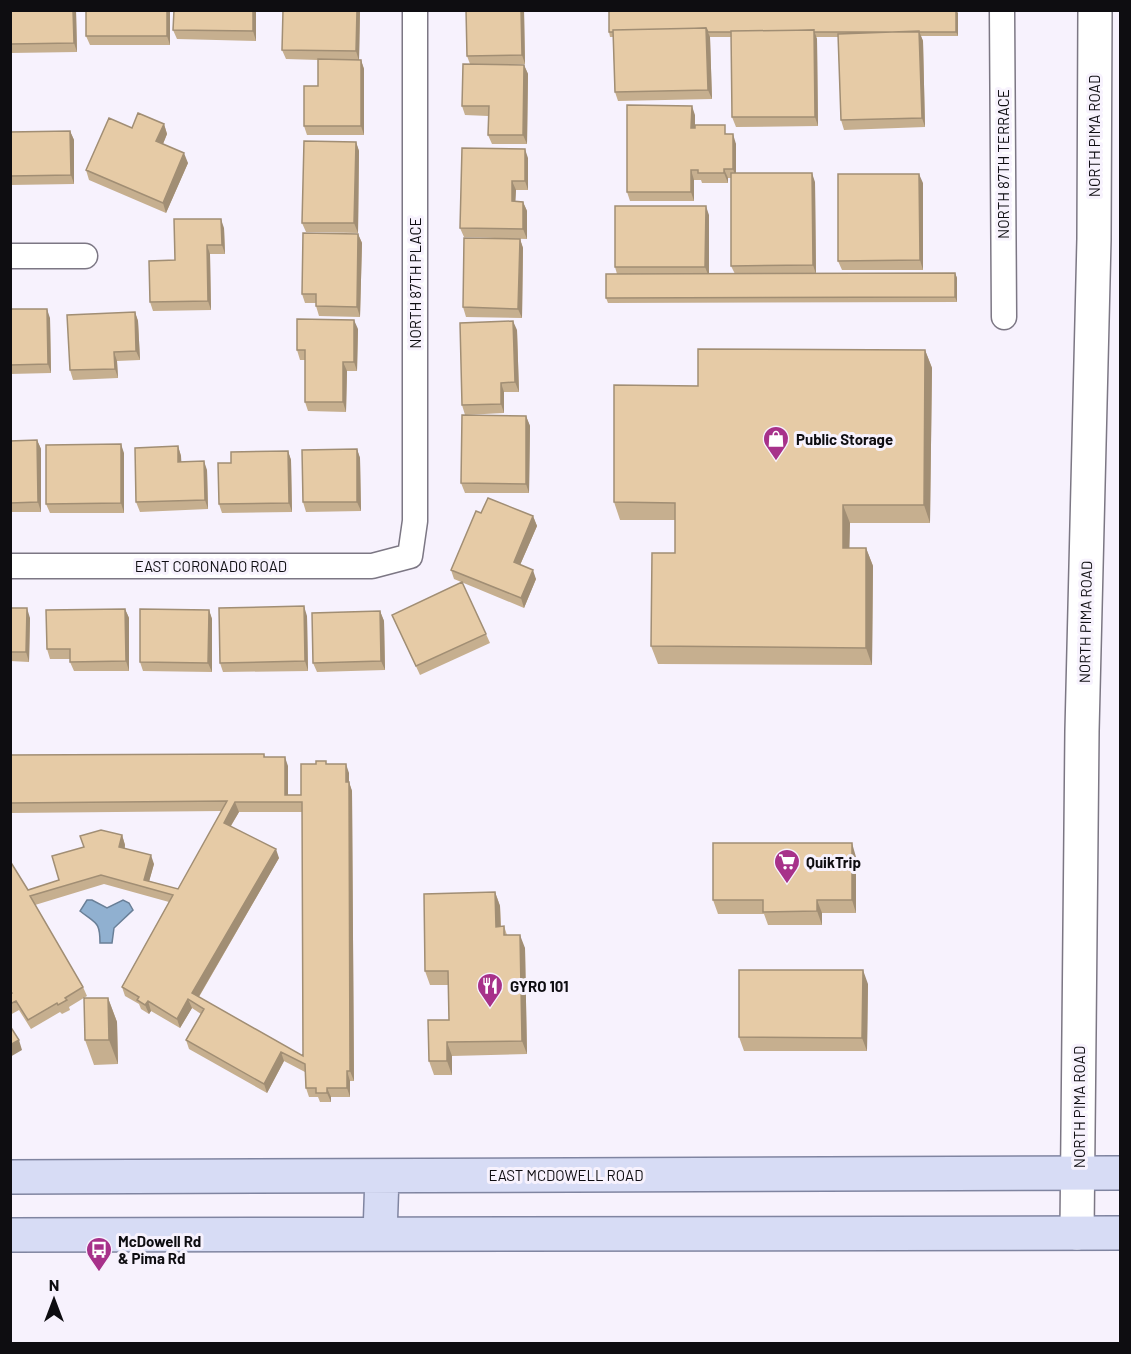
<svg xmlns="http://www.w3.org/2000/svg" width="1131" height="1354" font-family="Barlow,sans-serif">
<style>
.water{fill:#90b0d0;stroke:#697f97;stroke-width:1.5}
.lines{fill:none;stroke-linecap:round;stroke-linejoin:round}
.minor-casing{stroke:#7c7784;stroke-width:27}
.secondary-casing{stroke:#7c7784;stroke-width:36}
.primary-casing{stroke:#8085a1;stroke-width:36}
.minor{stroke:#fff;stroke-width:24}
.secondary{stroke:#fff;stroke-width:33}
.primary{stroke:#d7dcf5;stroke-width:33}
.wall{fill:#c6af8f;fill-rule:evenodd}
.shaded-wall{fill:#a18e74}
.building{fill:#e6cba6;stroke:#a18e74;stroke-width:1.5;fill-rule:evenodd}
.labels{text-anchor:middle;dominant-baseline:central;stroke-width:6;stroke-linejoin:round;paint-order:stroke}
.street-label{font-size:15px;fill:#0e0d11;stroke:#f7f2fd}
.poi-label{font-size:15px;font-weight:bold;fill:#0e0d11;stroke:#f7f2fd;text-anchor:start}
</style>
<rect width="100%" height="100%" fill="#f7f2fd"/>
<path class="water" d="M87,900H92L107,908L123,900L129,903L133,910L114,928L112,943H100C100,921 96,924 80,911Z"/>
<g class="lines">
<defs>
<path id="minor" d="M1002,10L1004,317
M10,256H85
M10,566H372L410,556L415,521V10"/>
<path id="secondary" d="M1077,1233L1082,731L1094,239L1095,10"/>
<path id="primary" d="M10,1177L1120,1173
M380,1234L382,1176
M10,1235L1120,1233"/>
</defs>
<use href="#minor" class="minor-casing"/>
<use href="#secondary" class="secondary-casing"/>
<use href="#primary" class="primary-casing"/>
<use href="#minor" class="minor"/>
<use href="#secondary" class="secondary"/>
<use href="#primary" class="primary"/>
</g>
<path class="wall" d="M10,10H76L77,52L10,53Z
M86,10H170V45H90L86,36Z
M174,10H256V41L177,39L173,30Z
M360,10L359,60H361L364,69V135H307L304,126L318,86V60L286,59L282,50Z
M466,10H524L525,64L500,65H524L528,74L527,144H492L488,135V116L465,115L462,106L470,64L467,56Z
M609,10H957L958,36H921L923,41L925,127L844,130L841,120L838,37H816L817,39L818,126L736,127L732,117V37H710L712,99L618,101L615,92L613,37H610L609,32Z
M695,115V128L728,134L736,144V173L815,182L816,274L955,273L957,278V302L608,303L606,298L617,274L615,267L709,215V274H735L731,266V178H728V183H702L701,180H694V201H630L627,192Z
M164,124L167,134L163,144L188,163L166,213L89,180L86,170L132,128Z
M70,131L74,140V184L10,185V132Z
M356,142L359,151L358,233L306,232L302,223Z
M528,158V190H516L515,201L523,202L527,211V239L464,237L460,228Z
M923,183V270H842L838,261Z
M224,228L225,254H210L211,310L153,311L150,302L175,260Z
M358,234L362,243L360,317L319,316L316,306V303H305L302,294Z
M520,239L523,248L522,318L466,317L463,307Z
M10,309L50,318L51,373L10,374Z
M135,312L138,321L140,360L117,361L118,378L73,380L70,370Z
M358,329L357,371H347L346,412L308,411L305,402V360H300L297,350Z
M517,330L519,392H504V413L465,415L462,405Z
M925,350L932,368L930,523H850L849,548H866L873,566L872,665L658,664L651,646L675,553V520H620L614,502L698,386Z
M526,416L530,426L529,493H465L461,483Z
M37,440L41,449V512H10V441Z
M178,446L181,456V462L207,470L208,509L140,512L136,502Z
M357,449L360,458L361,511L306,512L303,502Z
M288,451L291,460L292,512L222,513L219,504L231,463Z
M124,453V513H50L46,504Z
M481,513L533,516L537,526L520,565L536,579L524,608L454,579L451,570Z
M10,608L30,618L29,662L10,661Z
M125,609L129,618V671H74L70,662V659H50L47,649Z
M209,610L212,619V672L143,671L140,662Z
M380,611L384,621L385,670L317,672L313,663Z
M392,615L486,634L490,643L420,675Z
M307,616L308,671L223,672L220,663Z
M264,754L265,757L288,766V795H301L327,764L349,773V782L352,791L354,1081H350V1097H331V1102H320L318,1097H309L306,1088L305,1072L284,1061L267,1093L189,1049L186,1040L201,1014L192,1008L180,1028L151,1011L149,1014L141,1009L139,1004L125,996L122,987L169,902L104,884L35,905L83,987L87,996L69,1007L70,1010L62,1014L60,1012L31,1029L19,1010L10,1015V861L28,890L59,880L122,835L125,845V848L154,864L149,881L178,889L222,811L10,813V755ZM239,812H302L303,1056L199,997L279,858L231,826Z
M856,857V913H822V925H768L764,914H718L713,900Z
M495,892L500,906L501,926H504L507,935L525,948L527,1054L452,1056V1075H434L429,1061L449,1020V985H430L425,971Z
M868,984L867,1051H744L739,1037Z
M108,998L117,1022L118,1064L94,1065L85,1040Z"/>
<path class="shaded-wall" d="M73,10H76L77,52L74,43Z
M167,10H170V45L167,36Z
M253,10H256V41L253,31Z
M357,10H360L359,61L356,51Z
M521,10H524L525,64L522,55Z
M956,10L958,13V36L956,32Z
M706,28L710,37L712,99L708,90Z
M814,30L817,39L818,126L815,117Z
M919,31L923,41L925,127L922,118Z
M361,60L364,69V135L361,126Z
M524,65L528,74L527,144L523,135Z
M692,106L695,115V137L691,128Z
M164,124L167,134L160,151L156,141Z
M70,131L74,140V184L71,175Z
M733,134L736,144V178L733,169Z
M356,142L359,151L358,233L354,223Z
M525,149L528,158V190L525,181Z
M184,153L188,163L166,213L163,203Z
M724,169L728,178V183L724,173Z
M691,170L694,180V201L691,192Z
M812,173L815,182L816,274L813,265Z
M919,174L923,183V270L920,260Z
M512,181L516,190L515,210L512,201Z
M523,202L527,211V239L523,229Z
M706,206L709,215V277L705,267Z
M221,219L224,228L225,254L222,245Z
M358,234L362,243L360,317L357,307Z
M520,239L523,248L522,318L518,309Z
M207,245L210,254L211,310L208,301Z
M955,273L957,278V302L955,297Z
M47,309L50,318L51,373L48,364Z
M135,312L138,321L140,360L136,351Z
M354,320L358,329L357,371L354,362Z
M513,321L517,330L519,392L515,382Z
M925,350L932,368L930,523L924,505Z
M114,352L117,361L118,378L115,369Z
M343,362L347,371L346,412L343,402Z
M501,383L504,392V413L501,404Z
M526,416L530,426L529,493L526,484Z
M37,440L41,449V512L38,502Z
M121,444L124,453V513L121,503Z
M178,446L181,456L182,471L178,462Z
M357,449L360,458L361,511L357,502Z
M288,451L291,460L292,512L289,503Z
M204,461L207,470L208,509L205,500Z
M843,505L850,523L849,566L843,548Z
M533,516L537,526L517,572L514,562Z
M866,548L873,566L872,665L866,648Z
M533,570L536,579L524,608L521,598Z
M304,606L307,616L308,671L305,661Z
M27,608L30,618L29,662L26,652Z
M125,609L129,618V671L126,661Z
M209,610L212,619V672L208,663Z
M380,611L384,621L385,670L381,661Z
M285,757L288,766V802L285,795Z
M346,764L349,773V782L352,791L354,1081L350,1071Z
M235,802L239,812L227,832L224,823Z
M122,835L125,845L123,856L119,847Z
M852,843L856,857V913L852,900Z
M276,849L279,858L195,1003L192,993Z
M151,855L154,864L147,889L144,880Z
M495,892L500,906L501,940L496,927Z
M817,900L822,913V925L817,911Z
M520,935L525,948L527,1054L522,1041Z
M863,970L868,984L867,1051L862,1038Z
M108,998L117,1022L118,1064L109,1040Z
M188,999L192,1008L180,1028L177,1019Z
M148,1001L151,1011L149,1014L145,1005Z
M19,1040L22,1050L10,1057V1045Z
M447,1042L452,1056V1075L447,1061Z
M281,1052L284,1061L267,1093L264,1084Z
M347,1071L350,1081V1097L347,1088Z
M327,1088L331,1097V1102L327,1093Z"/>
<path class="building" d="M10,10H73L74,43L10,44Z
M86,10H167V36H86Z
M174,10H253V31L173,30Z
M283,10H357L356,51L282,50Z
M466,10H521L522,55L467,56Z
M609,10H956V32H814V30L731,31V32H708L706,28L613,30V32H609Z
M706,28L708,90L615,92L613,30Z
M814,30L815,117H732L731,31Z
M919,31L922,118L841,120L838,34Z
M318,59L361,60V126H304V86H318Z
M463,64L524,65L523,135H488L489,106H462Z
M627,105L692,106L691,128H695V125H725V134H733V169H724V173H698V170H691V192H627Z
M138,113L164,124L156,141L184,153L163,203L86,170L109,118L132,128Z
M70,131L71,175L10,176V132Z
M304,141L356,142L354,223H302Z
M462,148L525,149V181H512V201L523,202V229L460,228Z
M731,173H812L813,265L731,266Z
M838,174H919L920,260L838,261Z
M615,206H706L705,267H615Z
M174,219H221L222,245H207L208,301L150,302L149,261L175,260Z
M303,233L358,234L357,307L316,306V294H302Z
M464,238L520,239L518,309L463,307Z
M955,273V297L606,298V274Z
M10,309H47L48,364L10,365Z
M135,312L136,351L114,352L115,369L70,370L67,315Z
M297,319L354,320V362H343V402H305V350H297Z
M513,321L515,382L501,383V404L462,405L460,323Z
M698,349L925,350L924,505H843V548H866V648L651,646L652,553H675V503L614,502V385L698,386Z
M462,415L526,416V484L461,483Z
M37,440L38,502L10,503V441Z
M121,444V503L46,504V445Z
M178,446V462L204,461L205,500L136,502L135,448Z
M357,449V502H303L302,450Z
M288,451L289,503L219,504L218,463H231V452Z
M488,498L533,516L514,562L533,570L521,598L451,570L476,511L481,513Z
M462,582L486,634L416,666L392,615Z
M304,606L305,661L220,663L219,608Z
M10,608H27L26,652H10Z
M125,609L126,661L70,662V649H47L46,610Z
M140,609L209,610L208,663L140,662Z
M380,611L381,661L313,663L312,613Z
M264,754V757H285V795H301V764H316V761H326V764H346V782H349L350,1071H347V1088H327V1093H316V1088H306L305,1064L281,1052L264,1084L186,1040L204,1009L188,999L177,1019L148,1001L145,1005L137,1000L139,997L122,987L173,895L101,875L30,896L83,987L65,998L67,1000L58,1005L57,1003L28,1020L16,1001L10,1004V994L12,993L10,991V861L28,890L59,880L52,856L84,847L80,836L101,830L122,835L119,847L151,855L144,880L178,889L227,801L10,803V755ZM235,802H302L303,1056L192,993L276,849L224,823Z
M713,843H852V900H817V911L763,912V900H713Z
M495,892L496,927L504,926V935H520L522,1041L447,1042V1061H429L428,1020H449L448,971H425L424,894Z
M739,970H863L862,1038L739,1037Z
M84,998H108L109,1040H85Z
M10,1026L19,1040L10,1045Z"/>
<defs>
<symbol id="shop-pin" viewBox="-11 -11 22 30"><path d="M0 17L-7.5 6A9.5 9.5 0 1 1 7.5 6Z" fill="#a7318a" stroke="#f7f2fd"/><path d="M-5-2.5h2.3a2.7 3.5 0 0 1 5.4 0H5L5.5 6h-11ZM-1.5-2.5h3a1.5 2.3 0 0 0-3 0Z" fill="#fff"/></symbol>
<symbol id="supermarket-pin" viewBox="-11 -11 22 30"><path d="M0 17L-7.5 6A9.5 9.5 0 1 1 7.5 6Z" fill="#a7318a" stroke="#f7f2fd"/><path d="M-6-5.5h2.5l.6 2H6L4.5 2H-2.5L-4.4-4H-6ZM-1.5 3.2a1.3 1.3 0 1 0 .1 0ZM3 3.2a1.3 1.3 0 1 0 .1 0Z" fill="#fff"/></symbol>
<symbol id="restaurant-pin" viewBox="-11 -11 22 30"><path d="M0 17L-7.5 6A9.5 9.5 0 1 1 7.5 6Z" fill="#a7318a" stroke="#f7f2fd"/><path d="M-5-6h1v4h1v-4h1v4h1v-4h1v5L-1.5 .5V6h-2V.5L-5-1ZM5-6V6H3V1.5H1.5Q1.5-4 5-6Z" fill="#fff"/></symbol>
<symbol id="bus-pin" viewBox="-11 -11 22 30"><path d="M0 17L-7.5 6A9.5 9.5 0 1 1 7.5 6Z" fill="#a7318a" stroke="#f7f2fd"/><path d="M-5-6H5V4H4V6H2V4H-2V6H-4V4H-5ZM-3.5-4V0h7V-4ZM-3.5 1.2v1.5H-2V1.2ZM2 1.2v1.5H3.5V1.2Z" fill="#fff"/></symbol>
</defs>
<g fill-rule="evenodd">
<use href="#shop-pin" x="761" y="424" width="30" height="40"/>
<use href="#supermarket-pin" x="772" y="847" width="30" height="40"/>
<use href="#restaurant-pin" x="475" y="971" width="30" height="40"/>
<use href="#bus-pin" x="84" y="1235" width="30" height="40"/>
</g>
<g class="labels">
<g class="street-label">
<text transform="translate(1094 136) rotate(-90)">NORTH PIMA ROAD</text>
<text transform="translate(1003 164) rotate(-90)">NORTH 87TH TERRACE</text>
<text transform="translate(415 283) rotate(-90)">NORTH 87TH PLACE</text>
<text x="211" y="566">EAST CORONADO ROAD</text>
<text transform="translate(1085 622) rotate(-89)">NORTH PIMA ROAD</text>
<text transform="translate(1079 1107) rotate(-90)">NORTH PIMA ROAD</text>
<text x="566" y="1175">EAST MCDOWELL ROAD</text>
</g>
<g class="poi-label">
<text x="796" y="439">Public Storage</text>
<text x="806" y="862">QuikTrip</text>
<text x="510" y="986">GYRO 101</text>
<text x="118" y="1241">McDowell Rd<tspan x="118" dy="17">&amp; Pima Rd</tspan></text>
</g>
</g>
<rect width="1131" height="1354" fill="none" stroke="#0e0d11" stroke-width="24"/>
<g transform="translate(54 1300)" stroke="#f7f2fd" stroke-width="4.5" paint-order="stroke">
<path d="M0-4.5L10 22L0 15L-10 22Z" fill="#0e0d11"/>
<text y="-9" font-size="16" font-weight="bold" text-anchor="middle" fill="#0e0d11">N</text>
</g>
</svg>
